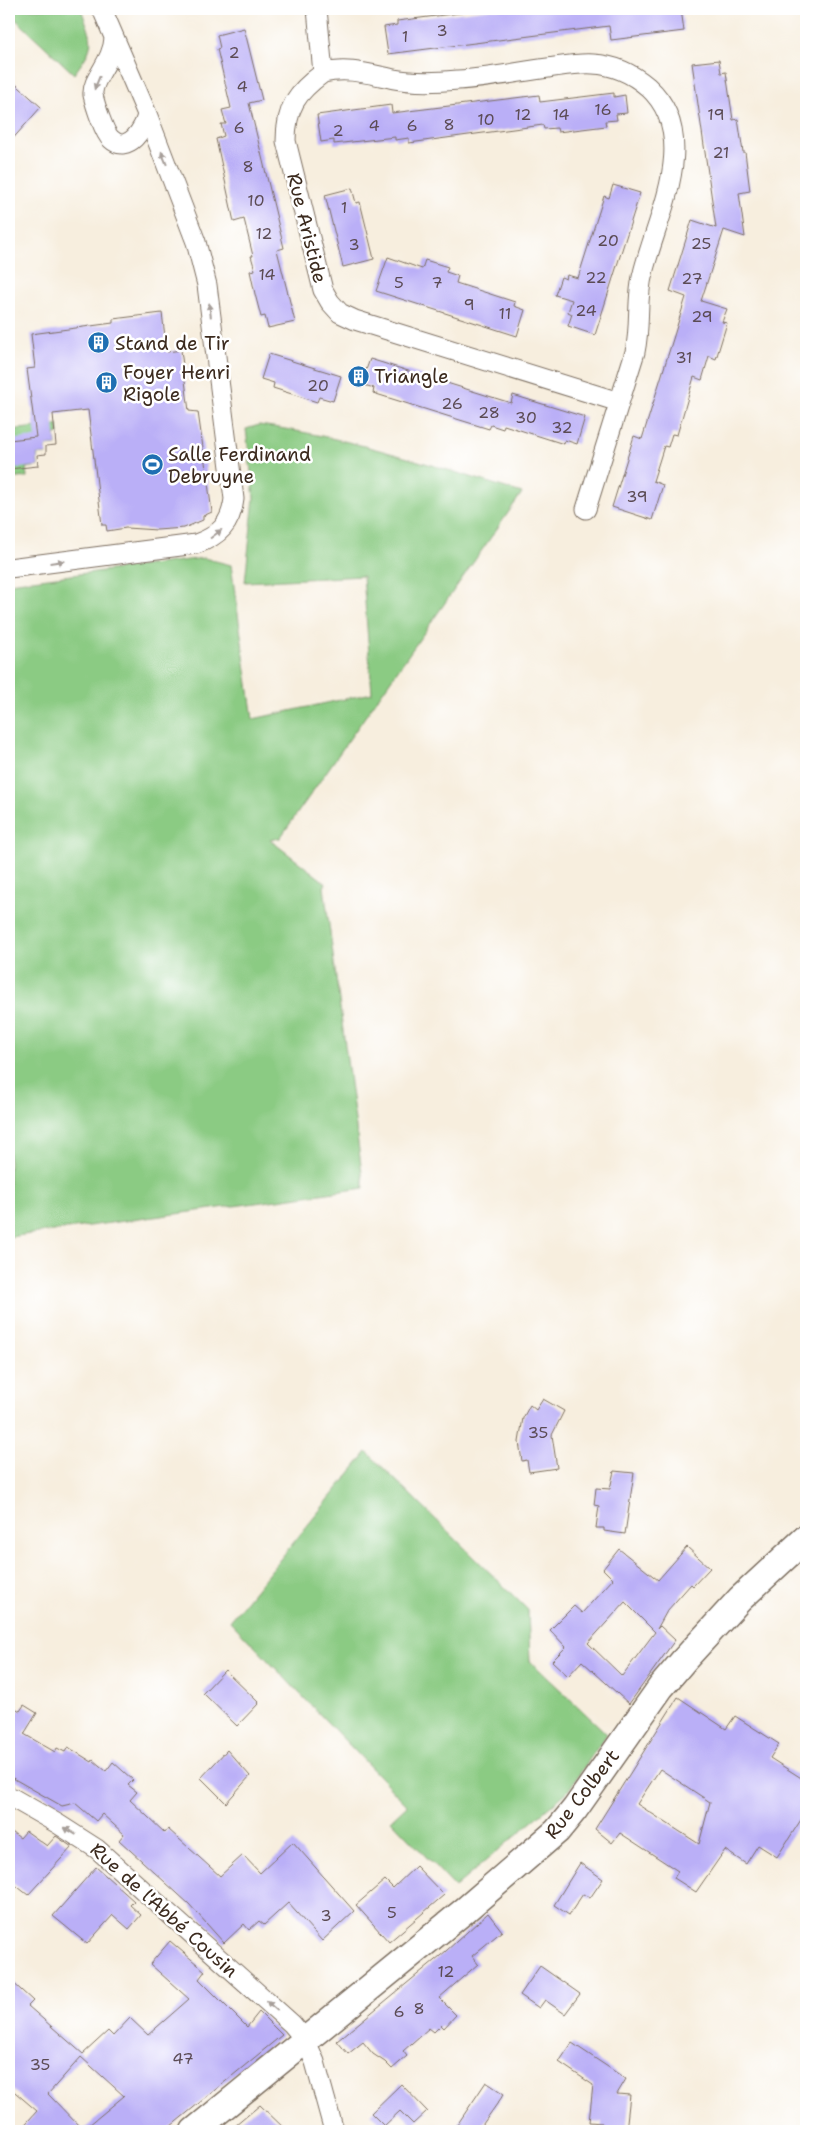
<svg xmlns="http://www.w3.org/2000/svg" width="815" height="2140" font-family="'Shantell Sans',sans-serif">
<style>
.green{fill:#8bcb83;stroke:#637a50}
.building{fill:#baaff7;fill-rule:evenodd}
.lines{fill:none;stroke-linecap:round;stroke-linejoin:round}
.street-casing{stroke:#7d6f61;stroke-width:21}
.secondary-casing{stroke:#7d6f61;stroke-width:29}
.street{stroke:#fff;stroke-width:19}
.secondary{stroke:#fff;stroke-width:26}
.oneway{fill:#a79f9a}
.labels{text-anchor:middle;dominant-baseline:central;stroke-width:5;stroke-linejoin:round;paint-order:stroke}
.number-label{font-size:16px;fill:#5b4b54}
.street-label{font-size:19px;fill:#3b2a1e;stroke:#fff}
.poi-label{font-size:19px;fill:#3b2a1e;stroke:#fff;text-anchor:start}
</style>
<rect width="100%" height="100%" fill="#fff"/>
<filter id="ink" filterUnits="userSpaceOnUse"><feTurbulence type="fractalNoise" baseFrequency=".02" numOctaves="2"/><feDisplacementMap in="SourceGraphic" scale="10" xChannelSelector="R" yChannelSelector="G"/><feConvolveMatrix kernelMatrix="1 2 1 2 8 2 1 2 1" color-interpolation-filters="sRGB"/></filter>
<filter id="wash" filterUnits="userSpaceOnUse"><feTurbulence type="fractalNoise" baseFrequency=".0096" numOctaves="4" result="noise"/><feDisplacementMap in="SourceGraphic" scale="20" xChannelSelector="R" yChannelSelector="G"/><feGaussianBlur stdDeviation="1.12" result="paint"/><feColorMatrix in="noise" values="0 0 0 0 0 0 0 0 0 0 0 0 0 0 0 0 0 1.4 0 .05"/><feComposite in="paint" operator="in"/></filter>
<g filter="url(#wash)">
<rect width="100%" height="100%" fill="#f7eede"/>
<path class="green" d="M9,9H81C94,43 96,44 74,74L9,13Z
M58,425L59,434L55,435L56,445L46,446V454L37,455L38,466L26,468L27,477L9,479V430Z
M259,425C349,437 435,466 522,493L280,838L270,840L326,883L324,887L364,1188L9,1237V583L204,558L231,565L253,719L372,693L363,576L245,582L254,498L246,429Z
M367,1452L528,1610L530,1661L607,1734L567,1792L455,1887L391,1820L407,1805L230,1621Z"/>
<g id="blocks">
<path class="building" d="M491,9H681L684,31L611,40L609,26L388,54L384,27L397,25V21Z
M244,28L262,100L249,103L284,248L277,250L295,322L268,328L265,316L261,317L255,294L250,271L255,270L251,256H253L244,219L234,222L216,139L224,136L221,124H226L222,110L231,108L217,49L220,48L217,35Z
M719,60L721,73L726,72L733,120L738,119L743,152H745L750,191L739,193L745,237L724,230L701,301L727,309L722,322L727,323L716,359L709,356L702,380L694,377L677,435L672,434L668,447L664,446L653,481L663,485L652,520L612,507L634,436L642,439L686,297L670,291L692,220L716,228L692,63Z
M9,78L41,107L9,143Z
M614,93V97L625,95L627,113L616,114L617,120L605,121L606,126L558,132L557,128L544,129L543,125L409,143V138L395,140V137L334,144V140L321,142L317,115L391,105L392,113L539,95L540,102Z
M613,185L640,193L595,335L568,326L572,314L568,312L572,300L555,295L561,277L566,279L567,275L578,278L604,196L609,198Z
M352,188L356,203L360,202L374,259L343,267L325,195Z
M388,257L422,269L425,260L448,267L446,272L458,276L456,283L515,302L514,306L525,310L517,336L376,291Z
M162,313L167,352L181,350L189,411L198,412L212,512L203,516V520L184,528L157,530L126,528L107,531L106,525H102L88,410L53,414L56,445L46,446V454L37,455L38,466L9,469V440L36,437L27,369L35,368L31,334L113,323V319Z
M269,354L341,376L333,401L319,397L317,402L273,388L274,383L261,379Z
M370,359L511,403L513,395L585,417L577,444L565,440L564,444L504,425L503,429L491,425L489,429L373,393L374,388L361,384Z
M543,1399L564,1411L552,1435L557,1468L529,1472L527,1460L522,1461L519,1442L523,1418L530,1405L536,1410Z
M614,1471L634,1473L625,1534L604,1531V1528H596L599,1506L594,1505L596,1488L610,1489Z
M687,1547L710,1568L693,1586L691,1584L667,1611L657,1629L660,1626L675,1640L629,1704L582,1661L568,1676L552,1661L566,1647L550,1630L574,1606L582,1613L613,1579L603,1569L619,1549L658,1580ZM625,1602L655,1632L622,1676L588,1643Z
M225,1670L259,1703L237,1726L203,1693Z
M678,1697L726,1729L735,1716L779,1744L770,1758L806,1781V1812L777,1857L758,1845L746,1864L725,1850L696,1892L674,1878L678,1871L620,1833L612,1843L595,1829ZM660,1769L710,1802L699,1844L637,1804Z
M9,1704L20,1711L24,1705L37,1713L24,1734L55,1752L57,1748L65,1752L68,1747L92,1762L93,1760L106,1771L113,1762L133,1780L128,1785L137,1792L130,1800L165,1833L168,1829L220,1876L243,1855L260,1873L293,1842L354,1911L322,1941L288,1903L264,1925L259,1921L249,1930L244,1924L224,1943L189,1904L119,1840L124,1834L102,1814L96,1821L75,1803L62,1806L9,1776Z
M227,1750L250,1776L226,1803L201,1778Z
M9,1830L20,1838L26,1831L47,1846L56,1836L72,1847L28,1895L9,1880Z
M580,1863L603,1879L590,1898L583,1894L569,1915L554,1905Z
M416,1866L444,1895L389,1942L356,1905L385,1880L393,1888Z
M96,1867L134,1901L130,1905L141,1915L129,1929L113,1915L87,1944L53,1916Z
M488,1913L502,1931L472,1956L478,1964L439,1998L456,2015L444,2028L441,2025L434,2032L429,2028L403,2051L407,2056L392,2069L385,2062L373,2054L363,2042L348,2054L337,2041L446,1951Z
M170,1941L205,1971L199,1979L247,2027L259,2012L282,2035L165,2131H19L37,2111L9,2087V1979L33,2001L28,2006L83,2054L108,2031L113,2036L130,2018L148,2035L189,1999L150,1964ZM81,2057L124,2096L83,2130L48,2094Z
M540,1966L580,1994L565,2014L545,2000L539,2008L520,1995Z
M572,2043L626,2079L617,2094L630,2095L626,2131H601L602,2123L589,2122L593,2085L559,2062Z
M486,2082L504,2094L478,2131H453Z
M401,2084L427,2111L413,2124L400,2111L384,2126L371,2113Z
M260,2105L287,2131H229Z"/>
</g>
</g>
<g filter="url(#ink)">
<use href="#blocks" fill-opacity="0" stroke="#7d6f61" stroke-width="1"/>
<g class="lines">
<defs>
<path id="street" d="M317,9L323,73C297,92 286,107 286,141L323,290L330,302L340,313L355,320L619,402
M114,38C113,62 91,79 93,95C95,104 104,133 111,139C128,155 145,128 147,114
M323,73C348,67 369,74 394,79C415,83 437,82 458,80C488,78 518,72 548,68C563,66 578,63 593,64C614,65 633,74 648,87C702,136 657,216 643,273C636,298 641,325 635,352L586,509
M9,568L196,544C219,536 231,524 234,499L207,285L196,242L147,114L102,9
M9,1796L58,1824L97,1849L292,2024L306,2041L315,2062L334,2131"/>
<path id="secondary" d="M194,2131L464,1911L557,1831L575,1809L661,1687L684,1660L740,1599L806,1538"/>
</defs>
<use href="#street" class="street-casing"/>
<use href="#secondary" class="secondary-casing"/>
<use href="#street" class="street"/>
<use href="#secondary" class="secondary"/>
</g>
<defs><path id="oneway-solid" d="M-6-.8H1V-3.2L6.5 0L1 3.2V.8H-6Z" transform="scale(1.25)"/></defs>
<g class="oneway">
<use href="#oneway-solid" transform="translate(97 83) rotate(112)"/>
<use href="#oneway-solid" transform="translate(164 158) rotate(-112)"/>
<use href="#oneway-solid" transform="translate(210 310) rotate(-97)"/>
<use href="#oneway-solid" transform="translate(216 534) rotate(-37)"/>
<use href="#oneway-solid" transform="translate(57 562) rotate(-7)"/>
<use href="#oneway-solid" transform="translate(70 1831) rotate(-149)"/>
<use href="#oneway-solid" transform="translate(272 2006) rotate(-139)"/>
</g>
</g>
<defs>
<symbol id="building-disc" viewBox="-11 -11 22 22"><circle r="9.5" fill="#1f6fb2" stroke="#fff"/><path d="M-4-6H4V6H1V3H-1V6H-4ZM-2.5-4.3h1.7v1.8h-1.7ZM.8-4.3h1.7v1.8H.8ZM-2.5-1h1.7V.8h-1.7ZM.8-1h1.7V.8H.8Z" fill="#fff"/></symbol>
<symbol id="stadium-disc" viewBox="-11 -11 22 22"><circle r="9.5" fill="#1f6fb2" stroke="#fff"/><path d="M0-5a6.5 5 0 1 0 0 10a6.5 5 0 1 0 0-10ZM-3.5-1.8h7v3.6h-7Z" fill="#fff"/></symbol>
</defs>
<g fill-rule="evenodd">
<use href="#building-disc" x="86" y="330" width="25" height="25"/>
<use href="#building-disc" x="346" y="364" width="25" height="25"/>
<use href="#building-disc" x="94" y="370" width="25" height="25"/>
<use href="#stadium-disc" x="140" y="452" width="25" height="25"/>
</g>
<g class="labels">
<g class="number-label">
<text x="442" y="30">3</text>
<text x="405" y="36">1</text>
<text x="234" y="52">2</text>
<text x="242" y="86">4</text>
<text x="603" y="109">16</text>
<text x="523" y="114">12</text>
<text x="561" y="114">14</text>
<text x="716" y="114">19</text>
<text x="486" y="119">10</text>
<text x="449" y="124">8</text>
<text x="374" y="125">4</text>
<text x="412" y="125">6</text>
<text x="239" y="127">6</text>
<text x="338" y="130">2</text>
<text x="721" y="152">21</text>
<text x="248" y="166">8</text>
<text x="256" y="200">10</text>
<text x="344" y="207">1</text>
<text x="264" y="233">12</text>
<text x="608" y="240">20</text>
<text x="701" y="243">25</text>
<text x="354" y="244">3</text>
<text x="267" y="274">14</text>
<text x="596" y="277">22</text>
<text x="692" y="278">27</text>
<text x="399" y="282">5</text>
<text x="437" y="282">7</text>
<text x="469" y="304">9</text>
<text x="586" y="310">24</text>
<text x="505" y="313">11</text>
<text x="702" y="316">29</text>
<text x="684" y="357">31</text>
<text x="318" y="385">20</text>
<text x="452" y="403">26</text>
<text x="489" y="412">28</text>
<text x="526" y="417">30</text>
<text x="562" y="427">32</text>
<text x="637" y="496">39</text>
<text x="538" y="1432">35</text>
<text x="392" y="1912">5</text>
<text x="326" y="1915">3</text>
<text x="446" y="1971">12</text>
<text x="419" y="2008">8</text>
<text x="399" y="2011">6</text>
<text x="183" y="2058">47</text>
<text x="40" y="2064">35</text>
</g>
<g class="street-label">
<text transform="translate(307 228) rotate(76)">Rue Aristide</text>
<text transform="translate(582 1794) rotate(-52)">Rue Colbert</text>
<text transform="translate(164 1910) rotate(42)">Rue de l'Abbé Cousin</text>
</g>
<g class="poi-label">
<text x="115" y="343">Stand de Tir</text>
<text x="123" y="372">Foyer Henri<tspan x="123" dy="22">Rigole</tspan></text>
<text x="374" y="376">Triangle</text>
<text x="168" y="454">Salle Ferdinand<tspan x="168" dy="22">Debruyne</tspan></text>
</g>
</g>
<rect width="815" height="2140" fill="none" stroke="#fff" stroke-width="30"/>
</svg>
